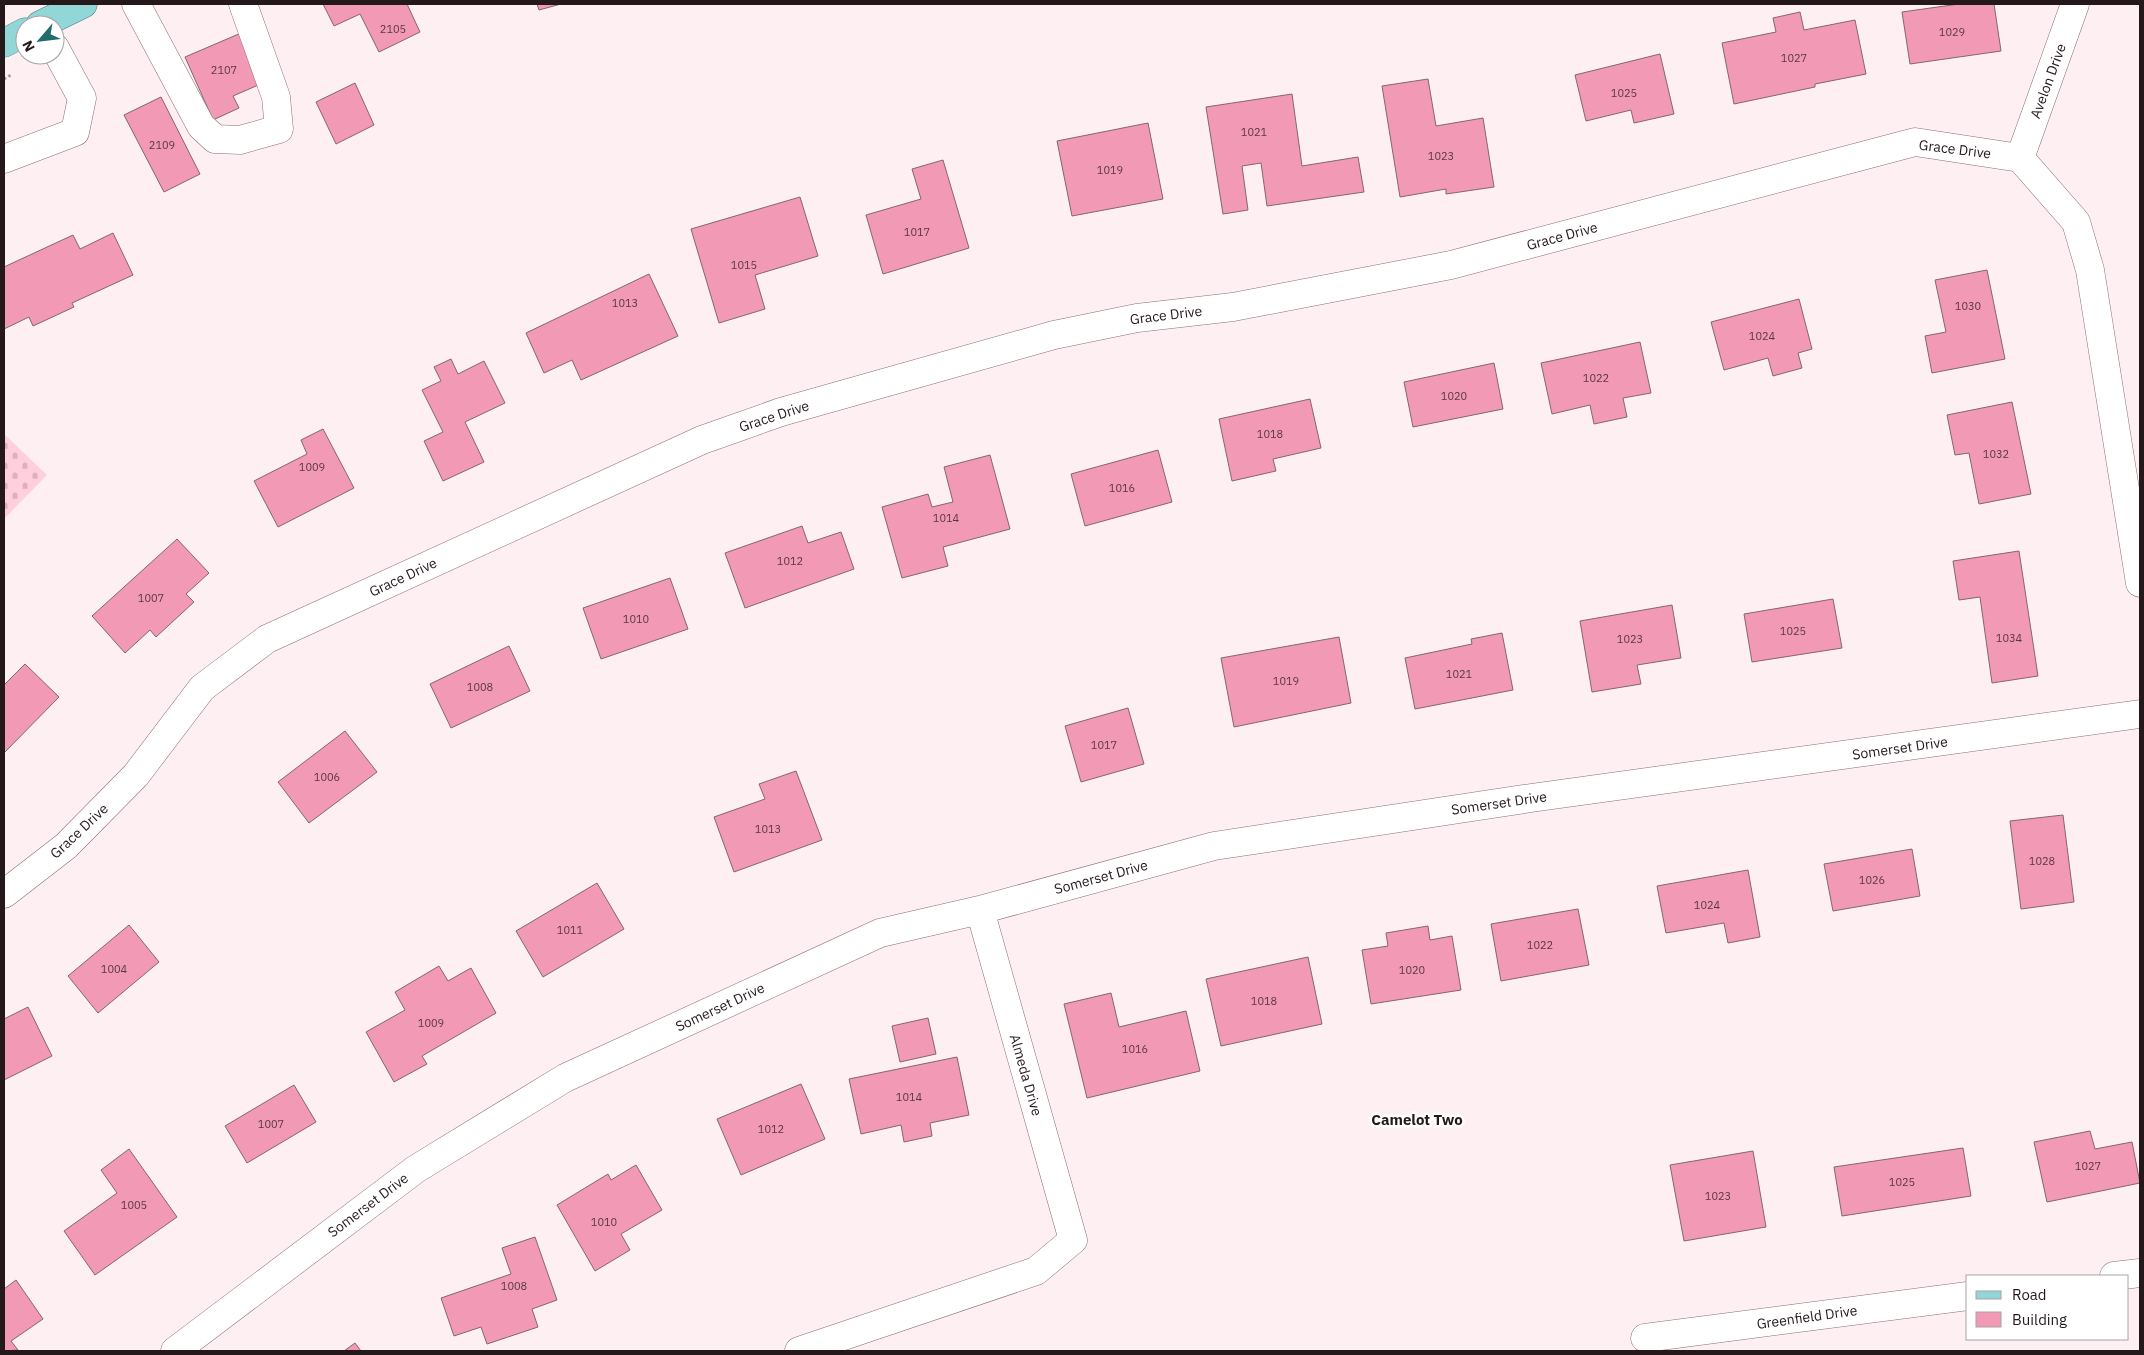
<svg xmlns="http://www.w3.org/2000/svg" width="2144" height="1355" font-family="'IBM Plex Sans',sans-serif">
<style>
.cemetery{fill:url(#cemetery-stones)}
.building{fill:#f299b6;stroke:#85656f}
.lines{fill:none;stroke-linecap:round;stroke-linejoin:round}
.minor-casing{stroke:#8d6d76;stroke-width:29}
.major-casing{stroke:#3d8284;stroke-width:29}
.path{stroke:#a7999d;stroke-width:3;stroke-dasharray:2.5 2.5;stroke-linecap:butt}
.minor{stroke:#fff;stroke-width:28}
.major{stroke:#92d6d7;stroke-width:28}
.labels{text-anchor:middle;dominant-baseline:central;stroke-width:5;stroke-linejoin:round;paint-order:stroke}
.number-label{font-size:11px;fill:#583842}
.street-label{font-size:14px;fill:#24181b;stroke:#fff}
.neighbourhood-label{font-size:15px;font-weight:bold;fill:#24181b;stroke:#fff}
</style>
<defs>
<pattern id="cemetery-stones" width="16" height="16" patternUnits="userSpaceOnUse" patternTransform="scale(1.25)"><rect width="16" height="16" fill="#ffcfdd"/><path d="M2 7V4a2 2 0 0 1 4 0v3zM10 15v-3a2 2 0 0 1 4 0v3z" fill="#dab1bd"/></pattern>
</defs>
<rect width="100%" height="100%" fill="#feeff3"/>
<path class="cemetery" d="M4,434L47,475L4,519Z"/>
<path class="building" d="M323,4H407L420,32L379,52L360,14L334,26Z
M537,4H561L539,10Z
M1959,4H1994L2001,51L1910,64L1902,12Z
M1800,12L1804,30L1855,20L1866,74L1815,84V87L1734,104L1722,43L1776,32L1773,18Z
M241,33L263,83L233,96L239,108L213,120L185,57Z
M1660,54L1674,114L1634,123L1631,110L1586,121L1575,75Z
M1428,79L1436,126L1483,118L1494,187L1446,194V189L1400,197L1382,86Z
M355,83L374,125L336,144L316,102Z
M1292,94L1302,166L1358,157L1364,192L1267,206L1261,163L1242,166L1248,210L1223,214L1206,107Z
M161,97L200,174L164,192L124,115Z
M1148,123L1163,199L1072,216L1057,141Z
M943,160L969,248L883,274L866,215L921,199L912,169Z
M800,197L818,256L755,275L765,309L719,323L691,229Z
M113,233L133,275L72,303L74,307L33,326L29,317L4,329V267L73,235L80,249Z
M1987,270L2005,359L1932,373L1925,336L1946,332L1935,280Z
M649,274L678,336L581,380L572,360L544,373L526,333Z
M1799,299L1812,349L1798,353L1802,368L1773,376L1768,358L1724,370L1711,322Z
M1640,342L1651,393L1623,398L1627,417L1594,424L1590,405L1552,414L1541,363Z
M451,359L458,374L484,361L505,403L465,422L484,462L443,481L424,441L443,432L422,390L441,381L434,367Z
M1494,363L1503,409L1413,427L1404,382Z
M1310,399L1321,448L1273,459L1276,471L1232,481L1219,419Z
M2012,402L2031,494L1979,504L1969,453L1955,455L1947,415Z
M323,429L354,488L278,527L254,481L307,454L301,440Z
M1158,450L1172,502L1085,526L1071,474Z
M990,455L1010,529L943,547L948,566L902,578L882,507L928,494L932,507L953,502L944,467Z
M802,526L808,543L841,532L854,569L745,608L725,553Z
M177,539L209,573L186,594L194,602L156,637L150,630L125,653L92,616Z
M2019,551L2038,676L1992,683L1980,597L1959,600L1953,561Z
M670,578L688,629L601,659L583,608Z
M1833,599L1842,648L1752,662L1744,614Z
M1672,605L1681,658L1637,665L1641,684L1592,692L1580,621Z
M1502,633L1513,690L1415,709L1405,658L1472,644L1471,639Z
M1339,637L1351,703L1234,727L1221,658Z
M509,646L530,691L451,728L430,684Z
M25,664L59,697L4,753V685Z
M1128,708L1144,764L1081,782L1065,726Z
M345,731L377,772L309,823L278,782Z
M796,771L822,840L734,872L714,817L765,799L759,784Z
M2063,815L2074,902L2021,909L2010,821Z
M1912,849L1920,896L1833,911L1824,864Z
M1748,870L1760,937L1728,943L1724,923L1666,933L1657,886Z
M597,883L624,929L543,977L516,931Z
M1578,909L1589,965L1501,981L1491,924Z
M129,925L159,962L98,1013L68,976Z
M1428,926L1430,940L1452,936L1461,990L1371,1004L1362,950L1388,946L1386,933Z
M1308,957L1322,1024L1221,1046L1206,979Z
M439,966L448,981L471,968L496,1013L422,1056L427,1064L394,1082L366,1032L405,1010L395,992Z
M1111,993L1119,1027L1186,1011L1200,1071L1087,1098L1064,1004Z
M28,1007L52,1056L4,1080V1019Z
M928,1018L936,1054L900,1062L892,1026Z
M957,1057L969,1115L930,1123L932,1136L904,1142L901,1125L861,1134L849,1079Z
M801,1084L825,1139L741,1175L717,1119Z
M294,1085L316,1122L247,1163L225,1126Z
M2090,1131L2095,1149L2132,1142L2140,1183L2047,1202L2034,1142Z
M1963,1148L1971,1196L1842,1216L1834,1167Z
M129,1149L177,1217L95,1275L64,1231L117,1193L101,1170Z
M1753,1151L1766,1227L1684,1241L1670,1165Z
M636,1165L662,1210L621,1234L630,1250L595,1271L557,1205L608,1174L611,1180Z
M535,1237L557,1300L532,1309L538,1327L487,1344L481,1327L454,1336L441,1298L511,1274L502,1248Z
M16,1280L43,1319L11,1341L18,1350L4,1351V1289Z
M355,1343L361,1351H344Z"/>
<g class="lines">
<defs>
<path id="minor" d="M136,4L201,126L215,139L240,140L279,129L276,97L243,4
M2020,158L2075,4
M4,159L75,132L82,98L55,48
M4,894L66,846L136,775L202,688L267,639L702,440L781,412L1054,335L1137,318L1233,307L1451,265L1915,142L2020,158L2076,222L2090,270L2140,583
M2114,1276L2140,1273
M1645,1338L1968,1296
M175,1351L416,1169L565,1078L880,933L980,910L1214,846L1531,798L2140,714
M799,1351L1036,1271L1073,1240L980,910"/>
<path id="major" d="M40,25L83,4
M4,43L25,32"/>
</defs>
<use href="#minor" class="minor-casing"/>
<use href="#major" class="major-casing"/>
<path class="path" d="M4,79L11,75"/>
<use href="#minor" class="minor"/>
<use href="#major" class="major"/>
</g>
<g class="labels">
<g class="number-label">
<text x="393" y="29">2105</text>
<text x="1952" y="32">1029</text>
<text x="1794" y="58">1027</text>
<text x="224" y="70">2107</text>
<text x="1624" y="93">1025</text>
<text x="1254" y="132">1021</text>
<text x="162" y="145">2109</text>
<text x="1441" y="156">1023</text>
<text x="1110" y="170">1019</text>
<text x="917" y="232">1017</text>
<text x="744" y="265">1015</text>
<text x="625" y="303">1013</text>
<text x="1968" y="306">1030</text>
<text x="1762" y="336">1024</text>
<text x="1596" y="378">1022</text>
<text x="1454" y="396">1020</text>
<text x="1270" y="434">1018</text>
<text x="1996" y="454">1032</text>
<text x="312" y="467">1009</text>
<text x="1122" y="488">1016</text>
<text x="946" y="518">1014</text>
<text x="790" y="561">1012</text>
<text x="151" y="598">1007</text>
<text x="636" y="619">1010</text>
<text x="1793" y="631">1025</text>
<text x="2009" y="638">1034</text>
<text x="1630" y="639">1023</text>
<text x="1459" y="674">1021</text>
<text x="1286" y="681">1019</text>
<text x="480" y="687">1008</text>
<text x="1104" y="745">1017</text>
<text x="327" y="777">1006</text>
<text x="768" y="829">1013</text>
<text x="2042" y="861">1028</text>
<text x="1872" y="880">1026</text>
<text x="1707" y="905">1024</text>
<text x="570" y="930">1011</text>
<text x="1540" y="945">1022</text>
<text x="114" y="969">1004</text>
<text x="1412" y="970">1020</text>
<text x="1264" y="1001">1018</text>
<text x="431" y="1023">1009</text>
<text x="1135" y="1049">1016</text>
<text x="909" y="1097">1014</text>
<text x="271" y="1124">1007</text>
<text x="771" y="1129">1012</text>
<text x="2088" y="1166">1027</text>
<text x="1902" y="1182">1025</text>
<text x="1718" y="1196">1023</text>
<text x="134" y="1205">1005</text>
<text x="604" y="1222">1010</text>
<text x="514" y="1286">1008</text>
</g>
<g class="street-label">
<text transform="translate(2048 81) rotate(-70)">Avelon Drive</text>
<text transform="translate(1955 149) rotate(7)">Grace Drive</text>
<text transform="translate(1562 236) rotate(-15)">Grace Drive</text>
<text transform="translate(1166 315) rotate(-7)">Grace Drive</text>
<text transform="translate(774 416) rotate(-18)">Grace Drive</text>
<text transform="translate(403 577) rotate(-25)">Grace Drive</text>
<text transform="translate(1900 748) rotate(-8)">Somerset Drive</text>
<text transform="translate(1499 803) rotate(-8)">Somerset Drive</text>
<text transform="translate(79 831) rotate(-43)">Grace Drive</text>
<text transform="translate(1101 877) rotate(-15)">Somerset Drive</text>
<text transform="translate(720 1007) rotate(-25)">Somerset Drive</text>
<text transform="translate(1026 1075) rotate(74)">Almeda Drive</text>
<text transform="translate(368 1205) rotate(-37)">Somerset Drive</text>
<text transform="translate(1807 1317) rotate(-8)">Greenfield Drive</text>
</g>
<g class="neighbourhood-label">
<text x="1417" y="1119">Camelot Two</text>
</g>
</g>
<rect width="2144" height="1355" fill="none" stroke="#24181b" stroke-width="10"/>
<rect x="1966" y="1275" width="162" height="65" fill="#ffffff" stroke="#a7a3a4"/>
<rect x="1976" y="1291" width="25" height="8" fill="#92d6d7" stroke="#a7a3a4"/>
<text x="2012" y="1300" font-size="15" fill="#24181b">Road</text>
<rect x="1976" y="1312" width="25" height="15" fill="#f299b6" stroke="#a7a3a4"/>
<text x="2012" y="1325" font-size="15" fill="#24181b">Building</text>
<g transform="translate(40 40) rotate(242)"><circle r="24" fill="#ffffff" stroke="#a7a3a4"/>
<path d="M0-4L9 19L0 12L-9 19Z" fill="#216d6e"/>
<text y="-8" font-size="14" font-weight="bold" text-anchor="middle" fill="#24181b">N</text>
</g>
</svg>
